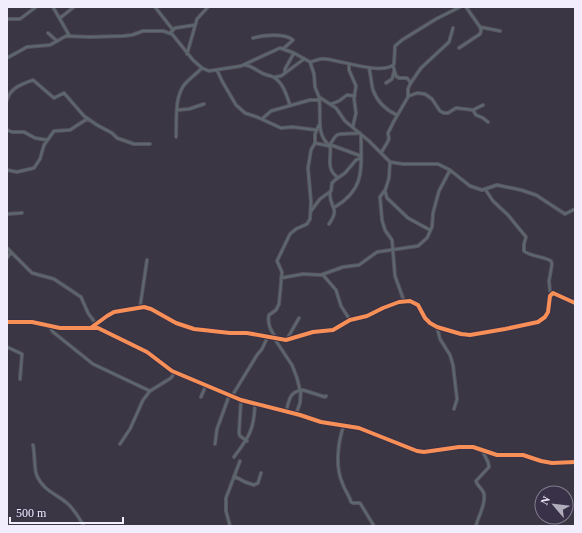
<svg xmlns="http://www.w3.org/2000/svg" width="582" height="533" font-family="Georgia,serif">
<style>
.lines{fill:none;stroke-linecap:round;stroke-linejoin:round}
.minor-casing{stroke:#585460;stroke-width:4}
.minor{stroke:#5c676e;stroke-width:2}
.cycleway-casing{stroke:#383148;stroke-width:6}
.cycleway{stroke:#f78f57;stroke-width:4}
</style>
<rect width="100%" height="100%" fill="#3a3643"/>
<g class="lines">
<defs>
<path id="minor" d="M53,7L69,35
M155,7L173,30
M466,7L480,27L500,31
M60,18L74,7
M7,19H20L36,7
M48,33L57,41
M170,33L175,28L195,25
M253,38C263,35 285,33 293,40L283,49
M459,48L480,34L481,31L480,27
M187,54L197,19L208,7
M7,58L27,47L50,45L66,36L90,37L123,36L132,35L143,31H163L172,34L193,60L202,68L209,71L241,66L280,48L294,53L310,62C315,61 320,58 325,59C340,60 384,76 394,64L395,46L402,40L436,19L460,7
M310,62L314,74L315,87L319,97L336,108L345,121L369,141L390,162L403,164H438L450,170L470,186L482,190L497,185L521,190L536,195L565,214L575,209
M349,64V70L356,86L354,98L356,113L353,126
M245,65C252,66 256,70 262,73C265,75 268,75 271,76C283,81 286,94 290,105
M393,66L396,76L399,78H407L411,83
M369,68C371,75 371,83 373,90C377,101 386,110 397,115
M217,70L222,81L236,105L245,113L257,117L281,128L293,127L316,130
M285,72V69L294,53
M275,77L281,76L304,59
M386,83L392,79L394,72
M409,96L417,93L425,94L432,99L440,111L444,113H448L456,108L473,110L483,105
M319,99C322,115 315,133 329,145
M7,100C10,88 22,84 33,80L54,98L64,93L84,116L97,125L112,133L117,138L134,144H150
M331,104L339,101L347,95L355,96
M177,110L189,109L204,104
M473,110L476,115L483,118L488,122
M262,119L271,111L310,100H320
M7,130L12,132H24L35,138L47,140
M176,137C177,121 174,99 184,85C189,79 196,74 202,68
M315,143L329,146C332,143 333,138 337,135C341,133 355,134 360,133
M330,145C332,158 325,168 338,178
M331,145L361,156
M381,153L387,143L389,139L388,133L394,121L408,97V89L410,84L421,68L449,42L453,28
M390,162L389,178L385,191L387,198L408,218L430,230
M7,170L17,172L34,168L40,159L44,145L54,131L70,130L87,119
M485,189L493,201L508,215L526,237L524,244V251C532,257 543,256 551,261L552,264L549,281L550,291L553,293
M385,190L380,197L382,220L385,230L392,240L395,276L404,301
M335,207C366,188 361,168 361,135
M311,211L320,199L331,191L332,183L335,180L345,173L356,160L361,158
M7,214L22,213
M329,224C341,207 329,208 330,193
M7,248L32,273L54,279L81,297L88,313L96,324
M7,258L11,252
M323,275L336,290L341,306L350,320
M281,278L303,274L321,275L343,267L359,265L377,252L418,246L427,238L432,227L433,213L439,191L450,170
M140,307L147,260
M7,322H32L60,328H98L147,352L172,371L241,400L300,415L321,422L359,428L417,451L424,452L459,447H473L497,455H523L541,461L552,463L575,462
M49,326L53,332L93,364L150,391
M92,327L107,316L114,312L144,307L151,309L176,323L194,329L230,333H247L286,340L313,332L333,330L350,320L367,316L383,308L399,302L410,301L418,305L425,318L430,323L437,327L461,334L470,335L505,329L538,322L545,317L548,312L550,296L553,293L575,303
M437,327L440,339L450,355L453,365L457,399L454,409
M274,338L292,365L297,378L300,390
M276,338C271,331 267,324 269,315L276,310L279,304L282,272L277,261L290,234L296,229L307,224L310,219L311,202L308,168L311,150L315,143V134L319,125
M287,339L299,318
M7,347L22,354L20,379
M232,396L257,355L262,349L268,336
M201,397L206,385
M241,400L239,433L240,436L247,441
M286,412C289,401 289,391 303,390L325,397L326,396
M296,414L300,403L301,390
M344,425C338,441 335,466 342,482C344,489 349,495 351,502L353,503H360L374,526
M120,444L130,429L143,400L150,391L171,378L175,372
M215,444L217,429L229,396
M33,445C35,454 34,470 37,476C43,490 56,494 67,503C74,509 79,518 84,526
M234,457C249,437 254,430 255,404
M234,476L245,482L254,485L258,483L261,473
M230,526L226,511V498L240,461
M476,526C478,516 486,505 484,494C483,489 477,486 476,481L489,467L488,462L482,450"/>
</defs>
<use href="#minor" class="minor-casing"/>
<use href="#minor" class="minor"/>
<defs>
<path id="cycleway" d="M7,322H32L60,328H98L147,352L172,371L241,400L300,415L321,422L359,428L417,451L424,452L459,447H473L497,455H523L541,461L552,463L575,462
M92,327L107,316L114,312L144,307L151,309L176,323L194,329L230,333H247L286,340L313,332L333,330L350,320L367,316L383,308L399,302L410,301L418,305L425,318L430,323L437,327L461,334L470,335L505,329L538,322L545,317L548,312L550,296L553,293L575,303"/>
</defs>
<use href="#cycleway" class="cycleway-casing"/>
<use href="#cycleway" class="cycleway"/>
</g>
<rect width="582" height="533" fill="none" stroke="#f1edfc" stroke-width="16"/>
<g transform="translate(554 505) rotate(298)"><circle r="19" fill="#383148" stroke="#827c90"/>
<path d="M0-3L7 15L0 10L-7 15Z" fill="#b1adbb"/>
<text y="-6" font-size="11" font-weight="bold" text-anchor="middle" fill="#f1edfc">N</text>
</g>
<path d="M10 517v6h113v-6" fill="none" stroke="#f1edfc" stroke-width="2"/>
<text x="16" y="517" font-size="12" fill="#f1edfc" stroke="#383148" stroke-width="3" paint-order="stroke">500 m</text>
</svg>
